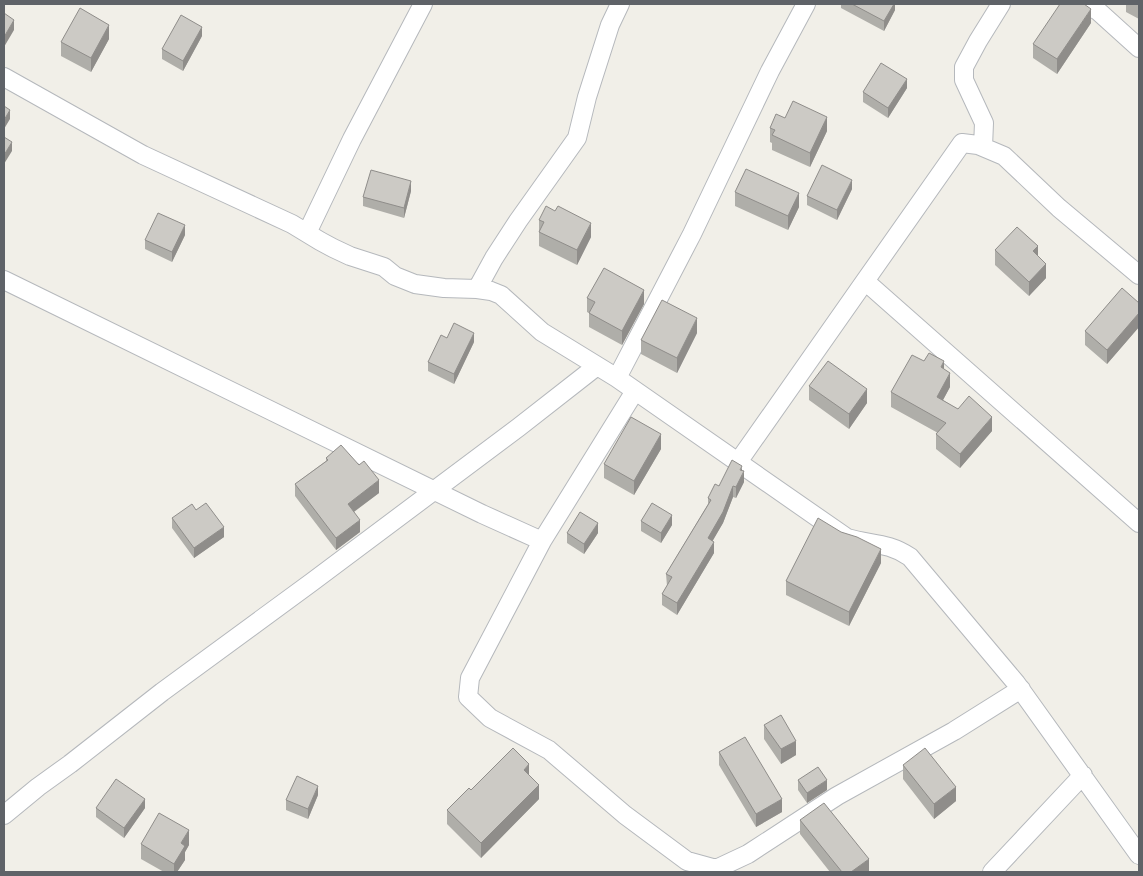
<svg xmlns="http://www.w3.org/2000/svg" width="1143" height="876" font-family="'Noto Sans',sans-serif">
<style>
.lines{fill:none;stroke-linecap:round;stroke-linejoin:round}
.street-casing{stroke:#b5b8bc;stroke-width:20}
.street{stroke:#fff;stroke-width:18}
.wall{fill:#afaea9}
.shaded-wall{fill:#8f8d8a}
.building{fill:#cccac5;stroke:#8f8d8a}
</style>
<rect width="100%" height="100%" fill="#f1efe8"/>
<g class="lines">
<defs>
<path id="street" d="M1085,4L1098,11L1139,48
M4,77L143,155L292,224L320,241L333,248L350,256L384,267L395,276L415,284L444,288L477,289L491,291L501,295L542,332L617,378L847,538C871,545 888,542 910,557L1016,683L1139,855
M983,147L984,123L964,80V67L978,41L1001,4
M307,233L352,139L423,4
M4,280L482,514L542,541
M865,281L962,143L978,145L1004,156L1059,208L1139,275
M477,289L494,258L518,221L577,138L587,97L610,25L620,4
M617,378L692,234L770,71L806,4
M635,391L542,541L470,678L468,697L490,718L549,750L625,815L687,861L716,869L748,854L837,796L954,731L1021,689
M738,462L865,281L1139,523
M4,815L38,787L70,764L162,692L312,582L519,427L597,366
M992,872L1083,775"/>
</defs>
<use href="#street" class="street-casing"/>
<use href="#street" class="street"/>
</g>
<path class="wall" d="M841,4H895V10L884,31L841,8Z
M1126,4H1139V19L1126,12Z
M1091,23L1057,74L1033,58V44Z
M202,36L183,71L162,59V49Z
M109,39L91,72L61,56V42Z
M907,88L888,118L863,102V92Z
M785,118L827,131L810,167L772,150V143L770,142V128Z
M852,189L837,220L807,205V196Z
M411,191L404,218L363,206V197Z
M735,192L799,207L788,230L735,206Z
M555,211L591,237L577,265L539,246V220Z
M185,235L172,262L145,249V240Z
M995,250L1038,256L1046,278L1029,296L995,265Z
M587,298L644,304L622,345L589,327V313L587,312Z
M1139,303V327L1107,364L1085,345V331Z
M697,333L677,373L641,354V340Z
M474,342L454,384L428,371V362Z
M924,361L944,369L950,387L943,400L992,431L960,468L936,449V434L938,433L891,407V392Z
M809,386L867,403L849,429L809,400Z
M661,449L634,495L604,478V464Z
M326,458L379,493L354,512L360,532L336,550L295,496V484L326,461Z
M742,470L744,482L736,498L733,497L723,523L712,541L714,553L677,615L662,605V594L667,586L666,574L708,504V498L719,486Z
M196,510L224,537L194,558L172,528V518Z
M641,521L672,525L661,543L641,531Z
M567,533H598L584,554L567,543Z
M881,563L849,626L786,595V581Z
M764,725L796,755L781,764L764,739Z
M719,752L782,812L756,827L719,765Z
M903,765L956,801L934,819L903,779Z
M529,775L539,799L481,858L447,824V810L471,790Z
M798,780L827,790L807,803L798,790Z
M318,795L308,819L286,810V800Z
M96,808H145L124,838L96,817Z
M800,820L869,872H830L800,834Z
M141,844L189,845L185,852V860L177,872H164L141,859Z"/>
<path class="shaded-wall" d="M894,4H895V10L884,31V21Z
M1091,9V23L1057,74V59Z
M14,20V30L4,47V37Z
M109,25V39L91,72V58Z
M202,27V36L183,71V61Z
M907,79V88L888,118V108Z
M10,110V119L4,129V120Z
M827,117V131L810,167V153Z
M12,142V151L4,164V155Z
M852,180V189L837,220V210Z
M411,181V191L404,218V208Z
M799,193V207L788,230V216Z
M591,223V237L577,265V250Z
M185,225V235L172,262V252Z
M1038,246V260L1033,251Z
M1046,264V278L1029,296V282Z
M644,290V304L622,345V331Z
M1139,313V327L1107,364V350Z
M697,318V333L677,373V358Z
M474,333V342L454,384V374Z
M944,361V376L941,367Z
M950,373V387L937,411V397Z
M867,389V403L849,429V414Z
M992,417V431L960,468V454Z
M661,434V449L634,495V481Z
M742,466V476L744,471V482L736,498V487Z
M379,480V493L348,516V504Z
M733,486V497L723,523L708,549V538Z
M672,515V525L661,543V533Z
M360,520V532L336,550V538Z
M598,523V533L584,554V544Z
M224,527V537L194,558V548Z
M714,542V553L677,615V603Z
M881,549V563L849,626V612Z
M796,741V755L781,764V749Z
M529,764V778L524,770Z
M827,780V790L807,803V793Z
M539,785V799L481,858V843Z
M318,786V795L308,819V809Z
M956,787V801L934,819V804Z
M145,799V808L124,838V828Z
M782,799V812L756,827V814Z
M189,830V845L185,852V860L177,872H174V864L181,843Z
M869,859V872H851Z"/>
<path class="building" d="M852,4H894L884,21Z
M1060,4H1084L1091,9L1057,59L1033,44Z
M80,8L109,25L91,58L61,42Z
M4,13L14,20L4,37Z
M181,15L202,27L183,61L162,49Z
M881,63L907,79L888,108L863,92Z
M793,101L827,117L810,153L772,135L775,130L770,128L776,114L785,118Z
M4,106L10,110L4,120Z
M4,137L12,142L4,155Z
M822,165L852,180L837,210L807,196Z
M746,169L799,193L788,216L735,192Z
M371,170L411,181L404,208L363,197Z
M546,206L555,211L558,206L591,223L577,250L539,232L544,222L539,220Z
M158,213L185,225L172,252L145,240Z
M1017,227L1038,246L1033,251L1046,264L1029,282L995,250Z
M604,268L644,290L622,331L589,313L595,302L587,298Z
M1122,288L1139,303V313L1107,350L1085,331Z
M662,300L697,318L677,358L641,340Z
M454,323L474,333L454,374L428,362L441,335L447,338Z
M929,353L944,361L941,367L950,373L937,397L958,409L969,396L992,417L960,454L936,434L946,423L891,392L912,355L924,361Z
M828,361L867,389L849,414L809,386Z
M631,417L661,434L634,481L604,464Z
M341,445L359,465L364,461L379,480L348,504L360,520L336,538L295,484L328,460L326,458Z
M732,460L742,466L740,470L744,471L736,487L733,486L723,512L708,538L714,542L677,603L662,594L672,577L666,574L711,500L708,498L715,484L719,486Z
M206,503L224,527L194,548L172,518L192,504L196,510Z
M652,503L672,515L661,533L641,521Z
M580,512L598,523L584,544L567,533Z
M818,518L841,532L857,537L881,549L849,612L786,581Z
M781,715L796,741L781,749L764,725Z
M745,737L782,799L756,814L719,752Z
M513,748L529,764L524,770L539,785L481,843L447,810L469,788L471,790Z
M925,748L956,787L934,804L903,765Z
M818,767L827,780L807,793L798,780Z
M297,776L318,786L308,809L286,800Z
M116,779L145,799L124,828L96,808Z
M824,803L869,859L851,872H842L800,820Z
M159,813L189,830L181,843L185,846L174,864L141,844Z"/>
<rect width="1143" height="876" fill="none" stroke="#5f6368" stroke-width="10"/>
</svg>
